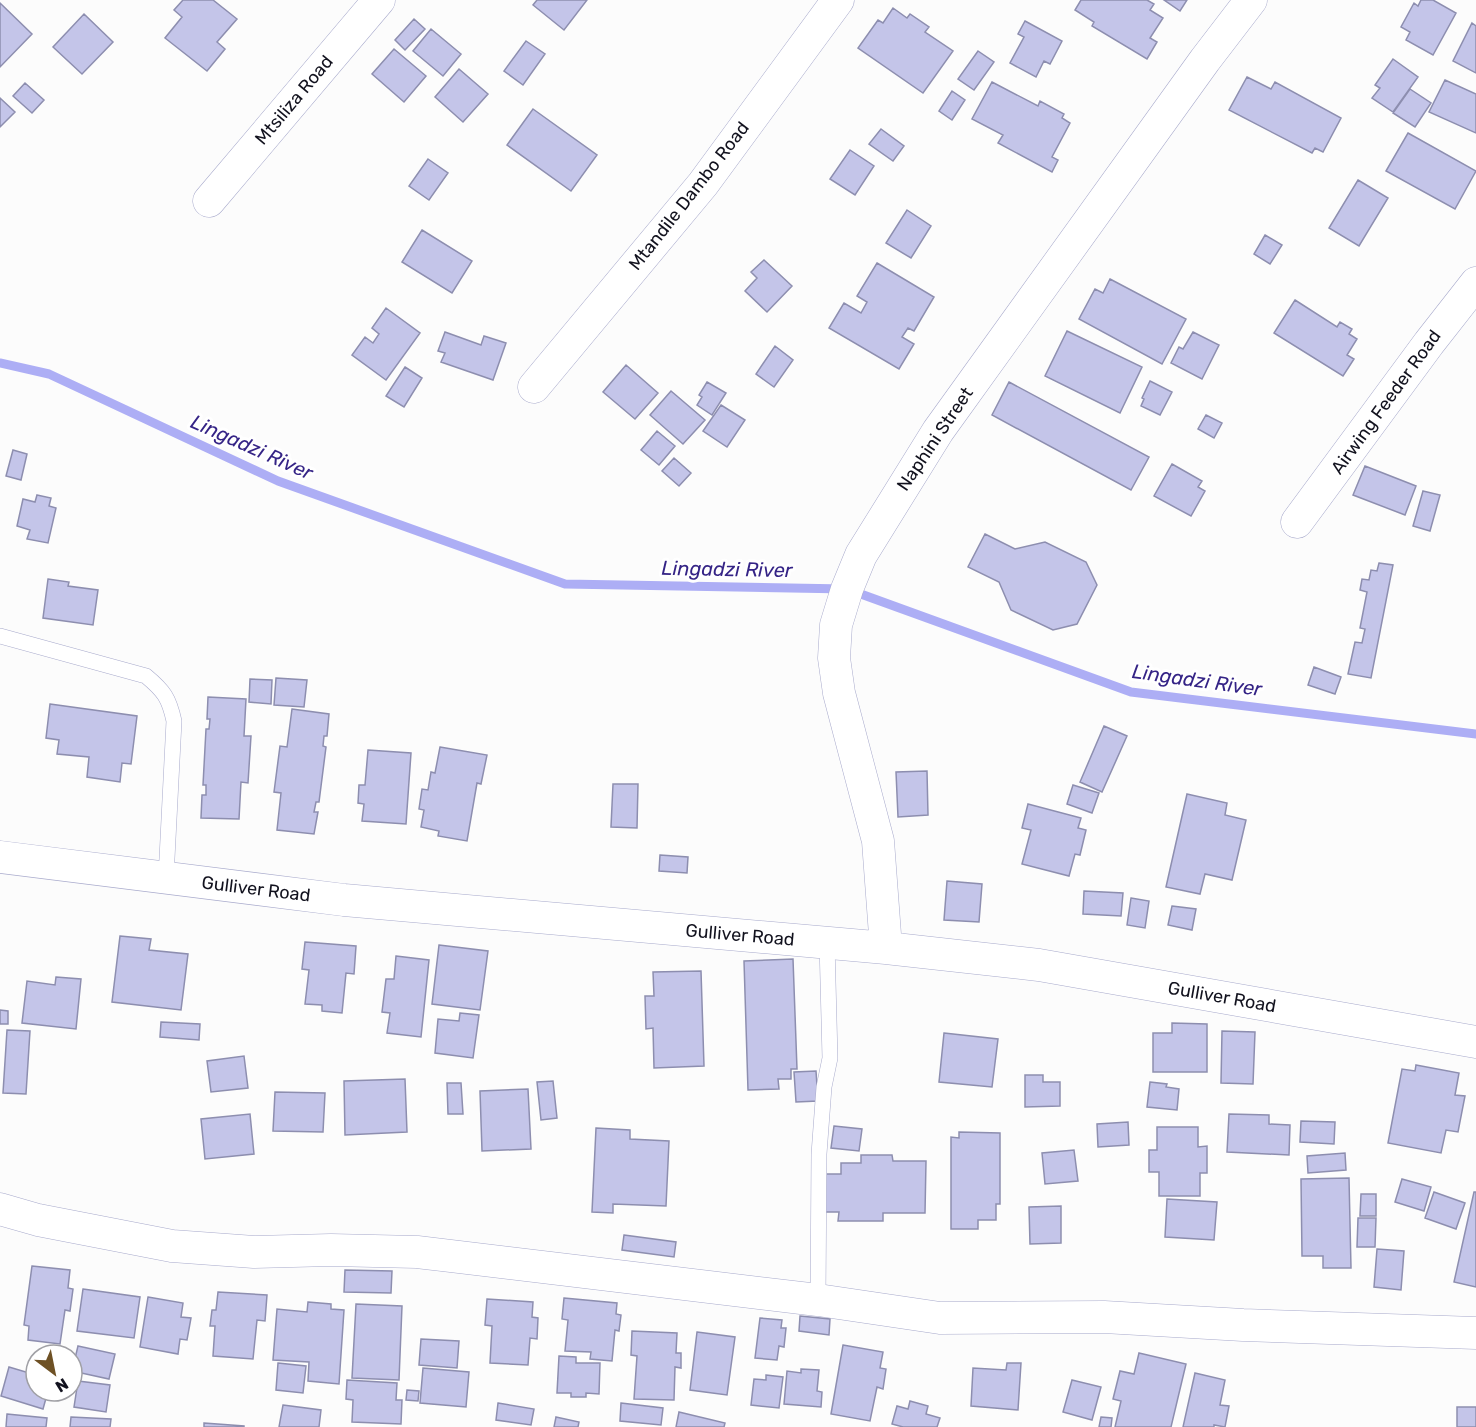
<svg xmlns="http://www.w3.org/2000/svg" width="1476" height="1427" font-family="Rubik,sans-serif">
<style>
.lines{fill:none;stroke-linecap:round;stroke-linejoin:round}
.stream{stroke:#adaef5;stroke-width:9}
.building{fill:#c4c5e9;stroke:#8d8eaf;stroke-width:1.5}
.service-casing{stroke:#a8aacc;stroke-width:16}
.minor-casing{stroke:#a8aacc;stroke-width:33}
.service{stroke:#fff;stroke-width:15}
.minor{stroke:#fff;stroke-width:32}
.labels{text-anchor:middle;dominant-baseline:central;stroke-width:6;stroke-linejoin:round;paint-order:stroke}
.street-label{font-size:18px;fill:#12121e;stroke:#fff}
.water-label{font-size:20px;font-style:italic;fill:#352486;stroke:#fff}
</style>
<rect width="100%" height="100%" fill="#fcfcfc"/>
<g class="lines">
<path class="stream" d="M0,363L49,374L278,481L565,584L847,589L1131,692L1476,734"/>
</g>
<path class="building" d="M183,0H213L237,19L217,42L225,49L207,71L165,38L182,17L174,10Z
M537,0H587L564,30L533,5Z
M1081,0H1147L1154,4L1150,10L1163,18L1150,38L1157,42L1147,59L1092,26L1094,22L1075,10Z
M1164,0H1187L1180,11Z
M1421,0H1433L1456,13L1433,55L1406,40L1410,32L1401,27L1414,3L1418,6Z
M0,3L32,34L0,67Z
M893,8L907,18L910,14L929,27L925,32L953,51L923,93L858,48L878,20L883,23Z
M84,14L113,42L82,74L53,47Z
M414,19L425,29L405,50L395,40Z
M1025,21L1062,41L1050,64L1044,61L1036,77L1010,63L1024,37L1018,34Z
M1472,23L1476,26V73L1453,61Z
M431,29L461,54L443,76L413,51Z
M526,41L545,54L523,85L504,71Z
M394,49L426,76L404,102L372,74Z
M978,51L994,62L974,90L958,79Z
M1393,59L1418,77L1393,112L1372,98L1380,88L1375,85Z
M459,69L488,94L463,122L435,97Z
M1247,77L1271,89L1275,82L1341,118L1323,152L1315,148L1312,153L1229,110Z
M1445,80L1476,94V133L1429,112Z
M992,82L1038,106L1040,101L1064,114L1062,118L1070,123L1052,157L1058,160L1052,172L998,143L1003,135L972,119Z
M25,83L44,100L32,113L13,96Z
M1410,89L1431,103L1415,127L1393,113Z
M952,91L965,100L952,120L939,111Z
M0,98L15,112L0,127Z
M533,109L597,155L571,191L507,145Z
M881,129L904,146L893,161L869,144Z
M1408,133L1476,171L1455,209L1386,171Z
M850,150L874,166L855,195L830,179Z
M428,159L448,173L429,200L409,186Z
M1358,180L1388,198L1359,246L1329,228Z
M907,210L931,226L911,258L886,243Z
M422,230L472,261L452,293L402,262Z
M1265,235L1282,245L1270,264L1254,254Z
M764,260L792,286L767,312L745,291L757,278L751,272Z
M877,263L934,297L914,331L908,328L902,337L914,344L899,369L829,328L844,303L861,313L867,302L857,296Z
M1110,279L1186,319L1162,364L1079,319L1095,289L1103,293Z
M1295,300L1337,327L1340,322L1352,329L1349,334L1357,339L1347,355L1354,359L1343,376L1274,333Z
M386,308L420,333L386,380L352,355L365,337L373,343L379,334L372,328Z
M1067,331L1142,367L1120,413L1045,376Z
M445,332L481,345L484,336L506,343L493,380L441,362L445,353L438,351Z
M1193,332L1219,345L1202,379L1171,363L1179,347L1183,349Z
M775,346L793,360L774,387L756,374Z
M626,365L658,393L635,419L603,392Z
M405,367L422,378L404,407L386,396Z
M1150,381L1172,392L1160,415L1141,406L1144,399L1142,398Z
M707,382L726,393L712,415L697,405L702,397L699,395Z
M1009,382L1149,457L1131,490L992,415Z
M671,391L705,420L683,444L650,415Z
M721,405L745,420L727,447L703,431Z
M1206,415L1222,423L1214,438L1198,429Z
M657,431L675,446L659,465L641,450Z
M13,450L27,454L21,480L6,476Z
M674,458L691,473L679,486L662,471Z
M1172,464L1202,481L1198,487L1205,491L1191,516L1154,496Z
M1365,466L1416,486L1405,515L1353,495Z
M1423,491L1440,495L1430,531L1413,526Z
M37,495L51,498L49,506L56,508L48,543L27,539L30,530L17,526L23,499L35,502Z
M985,534L1015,549L1045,542L1086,562L1097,585L1077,624L1053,630L1011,610L999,582L968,567Z
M1379,563L1393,565L1371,678L1348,674L1355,642L1362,643L1365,629L1360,628L1367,592L1360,590L1362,579L1369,580L1371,570L1377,571Z
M48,579L69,582L68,586L98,590L93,625L43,618Z
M1314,667L1341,677L1335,694L1308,685Z
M276,678L307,680L304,707L274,705Z
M250,679L272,680L271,704L249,702Z
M208,697L246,699L244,736H251L248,783L241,782L239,819L201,818L202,795H206V785H203L206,729H209L210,719H207Z
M50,704L137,716L131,764L122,763L120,782L87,777L89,757L57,754L59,740L46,738Z
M292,709L329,714L327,736H324L323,746L326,747L319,802H316L314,812H318L314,834L277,830L281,793L274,792L280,746L287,747Z
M1104,726L1127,736L1102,792L1080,782Z
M440,747L487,755L481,784L477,783L467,841L438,836L439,831L421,827L424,810L419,809L422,789L428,790L431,772L435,773Z
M368,750L411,753L406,824L362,821L364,804L358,803L359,785H365Z
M927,771L928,815L898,817L896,772Z
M613,784H638L637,828L611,827Z
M1073,785L1099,793L1092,813L1067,804Z
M1187,794L1227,803L1225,815L1246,820L1232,880L1205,874L1200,894L1166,887Z
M1028,804L1081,818L1078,828L1086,830L1080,855L1075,854L1069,876L1022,864L1031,830L1022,828Z
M660,855L688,857L687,873L659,871Z
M947,881L982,884L979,922L944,920Z
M1084,891L1123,893L1121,916L1083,914Z
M1131,898L1149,901L1145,928L1127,925Z
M1172,906L1196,909L1192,930L1168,925Z
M120,936L151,939L149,950L188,954L181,1010L112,1002Z
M305,942L356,946L354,974L346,973L342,1013L322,1011V1005L305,1004L309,970L302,969Z
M439,945L488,951L480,1010L432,1004Z
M396,956L429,960L421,1037L387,1033L390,1013L382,1012L386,979H394Z
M793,959L797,1069H791V1079H778L779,1089L748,1090L744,961Z
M701,971L704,1066L654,1068L653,1028L646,1029L645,996H654L653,972Z
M56,977L81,979L76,1029L22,1023L27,981L55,985Z
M0,1010L8,1011V1024H0Z
M460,1013L479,1015L473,1058L435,1053L438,1019L459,1021Z
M161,1022L200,1024L199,1040L160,1037Z
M1172,1023L1207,1024V1072H1153V1033H1172Z
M7,1030L30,1031L26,1094L3,1093Z
M1222,1031L1255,1032L1253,1084L1221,1083Z
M944,1033L998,1039L992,1087L939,1082Z
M244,1056L248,1088L211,1092L207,1061Z
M1416,1065L1459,1073L1455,1095L1465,1096L1458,1132L1446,1130L1441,1153L1388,1143L1402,1069L1415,1071Z
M816,1071L818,1101L796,1102L794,1072Z
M1025,1075H1043V1082H1060V1106L1025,1107Z
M405,1079L407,1132L345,1135L344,1081Z
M553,1081L557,1118L541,1120L537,1082Z
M1150,1082L1167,1084L1166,1087L1179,1089L1177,1110L1147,1107Z
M447,1083H461L463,1114H448Z
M528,1089L531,1149L482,1151L480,1091Z
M275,1092L325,1093L323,1132L273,1131Z
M250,1114L254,1154L205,1159L201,1119Z
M1229,1114L1269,1115V1124L1290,1125L1289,1155L1227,1152Z
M1301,1121L1335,1122L1334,1144L1300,1142Z
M1128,1122L1129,1145L1098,1147L1097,1124Z
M834,1126L862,1129L859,1151L831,1148Z
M1157,1127H1198V1147L1207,1146V1173H1200V1196H1159V1172H1149V1150H1157Z
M596,1128L630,1130V1139L669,1141L666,1206L613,1204V1213L592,1212Z
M959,1132L1000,1133V1204H996V1220H978V1229H951V1137L959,1138Z
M1074,1150L1078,1181L1045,1184L1042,1153Z
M1345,1153L1346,1170L1308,1173L1307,1156Z
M861,1155H892L893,1161H926L925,1213H883V1221H838L839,1212H825L826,1174H841V1163H861Z
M1349,1178L1351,1268H1323V1256H1302L1301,1179Z
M1402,1179L1431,1187L1424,1211L1395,1202Z
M1434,1192L1465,1203L1456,1229L1425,1218Z
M1474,1192H1476V1287L1454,1282Z
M1361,1194H1376V1216H1360Z
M1167,1199L1217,1202L1214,1240L1165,1237Z
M1061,1206V1243L1030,1244L1029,1207Z
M1358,1218H1376L1375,1247H1357Z
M624,1235L676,1242L674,1257L622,1250Z
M1377,1249L1404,1251L1401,1290L1374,1287Z
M32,1266L70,1270L68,1288L73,1289L70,1311L65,1310L60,1344L28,1340L29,1326L24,1325Z
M345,1270L392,1271L391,1293L344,1292Z
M83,1289L140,1297L134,1338L77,1331Z
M218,1292L267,1295L265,1321L257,1320L253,1359L213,1356L215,1326H210L212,1310H216Z
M148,1297L183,1303L181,1317L191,1318L187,1340L180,1339L178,1354L140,1347Z
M564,1298L617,1303L616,1314L621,1315L619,1331L615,1330L612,1361L590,1359L591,1352L565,1351L568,1320L562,1319Z
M487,1299L533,1302L532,1317L538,1318L537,1339L530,1338L528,1365L490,1363L492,1326L485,1325Z
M308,1302L331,1304V1309L344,1310L339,1384L308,1381L309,1362L273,1360L277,1309L307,1312Z
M356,1304L402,1306L399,1380L352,1378Z
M800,1316L830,1319L829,1335L799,1331Z
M760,1318L782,1320L781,1328H786L784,1347L779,1346L777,1360L755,1358Z
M632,1331L677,1333L676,1353H681V1368L675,1367L674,1400L634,1399L637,1356L631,1355Z
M697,1332L735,1337L727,1395L690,1390Z
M421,1339L459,1341L457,1368L419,1365Z
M843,1345L883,1352L880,1368L886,1369L883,1389L877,1387L870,1421L831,1414Z
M78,1346L115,1354L109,1379L72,1371Z
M1139,1353L1186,1364L1171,1427H1115L1121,1401L1113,1399L1120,1371L1134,1374Z
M559,1356L576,1357V1363H600L599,1394L586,1393V1397H571V1393H557Z
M278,1363L306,1366L303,1393L276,1390Z
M1007,1363H1021L1018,1410L971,1406L973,1368L1006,1370Z
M9,1367L36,1375V1391H48L43,1409L1,1396Z
M423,1368L469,1372L466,1407L420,1403Z
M801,1369L819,1370L817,1391L822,1392L821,1407L784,1404L787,1371L801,1373Z
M1195,1373L1225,1380L1220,1405L1229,1406L1225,1427L1214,1425V1427H1183Z
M766,1375L783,1377L779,1408L751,1405L754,1379L766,1380Z
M347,1380L397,1383L396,1400H402L401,1424L352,1422L353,1400L346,1399Z
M1072,1380L1101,1387L1092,1420L1063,1412Z
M78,1381L110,1385L106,1412L74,1407Z
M407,1390L419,1391L418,1401L406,1400Z
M910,1401L928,1406L926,1414L940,1418L937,1427H903L892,1424L897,1406L908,1409Z
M498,1403L534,1409L531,1425L496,1420Z
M621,1403L663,1408L661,1425L620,1421Z
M283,1405L321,1410L319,1427H279Z
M1457,1407H1476V1427H1457Z
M679,1412L725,1423L724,1427H676Z
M7,1414L47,1418L46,1427H6Z
M71,1417L111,1419L110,1427H70Z
M556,1417L579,1422L578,1427H554Z
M1101,1417L1112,1418L1111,1427H1099Z
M204,1423L244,1426V1427H204Z"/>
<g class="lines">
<defs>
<path id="service" d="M0,636L146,676C164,691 169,698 174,721L166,878
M818,1300L819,1154L824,1087L830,1058L827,943"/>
<path id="minor" d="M209,201L379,0
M534,387L703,184L838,0
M1297,522L1429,343L1476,283
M0,857L344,900L886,948L1039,965L1476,1042
M886,948L878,841L839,693L834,658L836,625L847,589L861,555L938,431L1205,60L1251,0
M0,1209L38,1220L172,1246L254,1252L331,1250L417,1252L818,1300L940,1318L1104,1317L1243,1325L1476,1333"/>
</defs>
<use href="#service" class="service-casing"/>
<use href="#minor" class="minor-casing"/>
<use href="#service" class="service"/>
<use href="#minor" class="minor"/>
</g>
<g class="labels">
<g class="street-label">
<text transform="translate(294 100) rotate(-50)">Mtsiliza Road</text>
<text transform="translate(689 196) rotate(-52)">Mtandile Dambo Road</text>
<text transform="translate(1386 402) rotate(-54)">Airwing Feeder Road</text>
<text transform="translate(935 439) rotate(-56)">Naphini Street</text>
<text transform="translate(256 889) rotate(7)">Gulliver Road</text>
<text transform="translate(740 935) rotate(5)">Gulliver Road</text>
<text transform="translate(1222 997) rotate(10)">Gulliver Road</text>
</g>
<g class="water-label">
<text transform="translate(252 447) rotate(24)">Lingadzi River</text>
<text transform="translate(727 569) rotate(1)">Lingadzi River</text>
<text transform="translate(1197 680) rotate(8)">Lingadzi River</text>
</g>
</g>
<g transform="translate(54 1373) rotate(148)"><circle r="28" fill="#ffffff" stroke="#a0a0a5" stroke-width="1.5"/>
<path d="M0-4.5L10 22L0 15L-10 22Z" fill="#6e5125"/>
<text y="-9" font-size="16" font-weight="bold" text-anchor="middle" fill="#12121e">N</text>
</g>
</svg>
